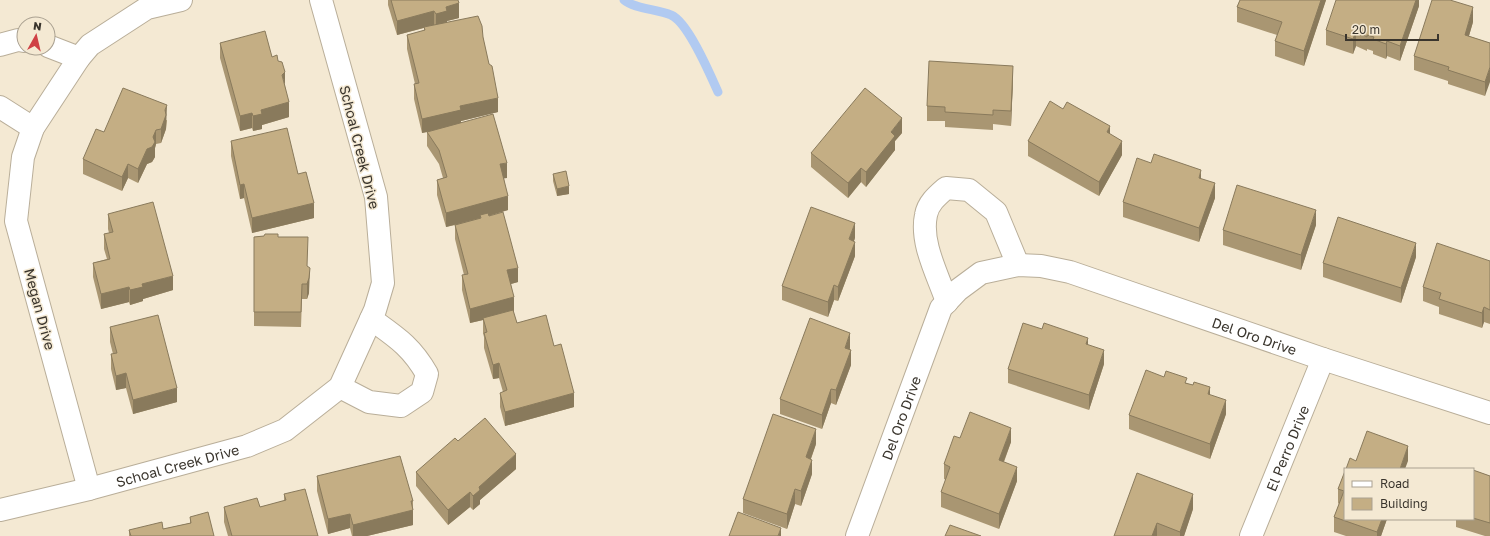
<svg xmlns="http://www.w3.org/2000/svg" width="1490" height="536" font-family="'Golos Text',sans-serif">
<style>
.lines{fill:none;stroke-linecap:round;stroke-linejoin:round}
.stream{stroke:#b1caf1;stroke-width:9}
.minor-casing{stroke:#b9ae99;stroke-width:24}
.minor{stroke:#fff;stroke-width:22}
.wall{fill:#a99672}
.shaded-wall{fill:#897a5c}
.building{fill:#c4ae84;stroke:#897a5c}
.labels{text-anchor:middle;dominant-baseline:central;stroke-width:3;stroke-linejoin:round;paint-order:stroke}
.street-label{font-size:14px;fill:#3a352d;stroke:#f4e9d3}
</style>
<rect width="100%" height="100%" fill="#f4e9d3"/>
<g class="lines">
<path class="stream" d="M624,0C634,9 658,9 671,15C688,22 710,74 718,92"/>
<defs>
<g id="minor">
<path d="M0,45L18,40L24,41"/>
<path d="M48,46L79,58"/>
<path d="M0,107L33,128"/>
<path d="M947,302C938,275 920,243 926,215C928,203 938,195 946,188L969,190L996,212L1018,265"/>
<path d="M340,387L369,402L401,406L422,392L427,374C411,346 396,337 371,319"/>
<path d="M89,489L16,221L23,157L33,128L79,58L90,45L147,8L181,0"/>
<path id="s1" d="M0,510L89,489L247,446L285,430L340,387L375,310L383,283L376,197L321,0"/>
<path id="s2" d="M857,536L941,308L958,290L981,273L1018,265L1041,266L1070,272L1323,359L1490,413"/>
<path id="s3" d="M1251,536L1323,359"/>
</g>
</defs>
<use href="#minor" class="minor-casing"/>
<use href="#minor" class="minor"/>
</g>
<path class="wall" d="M388,0H458L459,18L447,21V22L483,37L498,112L461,121V122L507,178H504L508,210L489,216L518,282L511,284L514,311L513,312L517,323L554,346L574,407L505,426L500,407V393L503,392L499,378L493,379L484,348V337L483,333V320L470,323L462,290V275H464L455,239V225L446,227L437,195V180L443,178L439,164L427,146V132L422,133L414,99V84H415L407,49V35L424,31V28L397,35L388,5Z
M1240,0H1326L1304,66L1275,56V41L1277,35L1237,22V7Z
M1419,0V6L1400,61L1387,56L1386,59L1373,54V51L1367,49V51L1356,46L1353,54L1326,45V30Z
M1473,22L1469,36L1490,43L1485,96L1448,84V81L1414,70V56Z
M220,43L272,57L285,86L289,117L262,125V129L253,131L252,128L240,131L220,58Z
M1013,80L1011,126L993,124V130L945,127V121H927V106Z
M1063,109L1110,134L1122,155L1099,196L1028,156V141Z
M167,120L166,129L161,143L156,144L155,148V157L152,162L147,164L138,183L128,178L122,191L83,174V159L104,132Z
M902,133L895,141V150L866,187L861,182L848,198L811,167V153Z
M231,141L298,174L314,218L252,233L244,198L240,199L231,156Z
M553,174L569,194L557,196L553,181Z
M1201,179L1215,198L1199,242L1123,217V202Z
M108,214L173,290L143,299V301L130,305L129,302L101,309L93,277V263L107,259L104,249V234L109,233L108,229Z
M1316,225L1301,270L1223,245V230Z
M264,236L278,237L307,266L309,293L307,299H302L301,327L254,326V237Z
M855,238L854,241L855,256L838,301L834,300L828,317L782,300V286Z
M1416,257L1401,303L1323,277V263Z
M1490,261V324L1484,322L1482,328L1439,314V307L1423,301V287Z
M110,327L177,402L133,414L126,388L116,390L111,369V354H113L110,342Z
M1088,345L1104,364L1089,410L1008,383V369Z
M850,348V350L851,365L836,405L831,403L822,429L780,414V399Z
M1164,377L1187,383L1210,395L1226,414L1210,459L1129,429V415Z
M960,438L1011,442L1004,462L1017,481L999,529L941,507V492L946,480L944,479V464Z
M458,441L516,469L480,500V504L473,510L470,507L448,525L416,486V472Z
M816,444L811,459L812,474L801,506L795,504L787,529L743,513V499Z
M1473,470L1490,476V536H1485L1456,527V519H1473Z
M1345,471L1387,519L1381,536H1346L1334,532V517L1339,504L1338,503V489Z
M317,476L413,501V525L367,536H352L350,528L328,534L317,491Z
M284,494L318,536H228L224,522V507H260L284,501Z
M1193,509L1184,536H1114Z
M190,517L214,536H129V530L163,529L190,523Z"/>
<path class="shaded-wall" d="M1321,0H1326L1304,66V51Z
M1416,0H1419V6L1400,61V46Z
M459,3V18L447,21V26L436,29V14L446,7Z
M1473,7V22L1465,49V35Z
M434,11V25L397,35V21Z
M1356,31V46L1353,54V39Z
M1387,41V56L1386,59V44Z
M1013,66V80L1011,126V111Z
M1490,67V82L1485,96V82Z
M285,72V86L282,75Z
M498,98V112L461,121V124L422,133V119L460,106Z
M289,102V117L262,125V129L253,131V116L261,110Z
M167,105L166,129L161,143V129L165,110Z
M252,113V128L240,131V116Z
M902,118V133L895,141V150L866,187V172L891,132Z
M1110,126V141L1107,132Z
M156,130V144L155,148V157L152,162L147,164L138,183V169Z
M1122,141V155L1099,196V182Z
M507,163V178L500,179V164Z
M128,164V178L122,191V177Z
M861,168V182L848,198V183Z
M1201,170V185L1199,178Z
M1215,183V198L1199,242V228Z
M244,184V198L240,199V185Z
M569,186V194L557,196V189Z
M508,196V210L481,218L480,215V218L446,227V213Z
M314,203V218L252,233V218Z
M1316,210V225L1301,270V255Z
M855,223V238L849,254V239Z
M855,242V256L838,301V287Z
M1416,243V257L1401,303V288Z
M310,268L309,293L307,299V284Z
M518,268V282L507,285V270Z
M173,276V290L143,299V301L130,305V290L142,284Z
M834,285V300L828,317V302Z
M129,287V302L101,309V294Z
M514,297V311L484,320L483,318V320L470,323V309Z
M1484,307V322L1482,328V313Z
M850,333V348L845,363V348Z
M1088,338V352L1086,344Z
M851,350V365L836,405V390Z
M1104,350V364L1089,410V395Z
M499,363V378L493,379V365Z
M126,373V388L116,390V376Z
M1210,387V402L1208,394Z
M177,388V402L133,414V400Z
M831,389V403L822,429V415Z
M574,393V407L505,426V412Z
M1226,400V414L1210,459V444Z
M1011,428V442L999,474V460Z
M816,429V444L806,472V457Z
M1408,446V461L1405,469H1400Z
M516,454V469L480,500V504L473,510V496L479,487Z
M812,460V474L801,506V491Z
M1017,467V481L999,529V514Z
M795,489V504L787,529V514Z
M470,492V507L448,525V510Z
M1193,494V509L1184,536H1180V532Z
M413,510V525L367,536H353V525Z
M350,514V528L328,534V519Z
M1382,519H1387L1381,536H1377V532Z
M1157,523V536H1152Z
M781,528V536H778Z"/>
<path class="building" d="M391,0H458L459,3L446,7L447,11L436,14L434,11L397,21Z
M1240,0H1321L1304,51L1275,41L1282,22L1237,7Z
M1336,0H1416L1400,46L1387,41L1386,44L1373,39L1374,37L1367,35V37L1356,31L1353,39L1326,30Z
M1432,0H1450L1473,7L1465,35L1490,43V67L1485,82L1448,70L1449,67L1414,56Z
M478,16L482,26L483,37L489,64L492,66L498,98L460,106L461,110L422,119L414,84L419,83L407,35L425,30L424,27Z
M265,31L272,57L277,55L278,61L282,62L285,72L282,75L289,102L261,110L262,114L253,116L252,113L240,116L220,43Z
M929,61L1013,66L1011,111L993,110V115L945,112V107L927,106Z
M123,88L167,105L165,110L166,115L161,129L156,130L153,137L155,142L152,147L147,149L138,169L128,164L122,177L83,159L96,129L104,132Z
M865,88L902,118L891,132L895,136L866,172L861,168L848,183L811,153Z
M1050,101L1063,109L1067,102L1110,126L1107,132L1122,141L1099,182L1028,141Z
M493,114L507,163L500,164L508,196L446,213L437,180L447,177L439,150L427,132Z
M287,128L298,174L306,172L314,203L252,218L244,184L240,185L231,141Z
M1154,154L1201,170L1199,178L1215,183L1199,228L1123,202L1137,158L1151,163Z
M566,171L569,186L557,189L553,174Z
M1237,185L1316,210L1301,255L1223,230Z
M153,202L173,276L142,284L143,287L130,290L129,287L101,294L93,263L110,259L104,234L113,232L108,214Z
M811,207L855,223L849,239L855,242L838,287L834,285L828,302L782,286Z
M503,212L518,268L507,270L514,297L470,309L462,275L468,274L455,225L481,218L480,215L488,213L489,216Z
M1338,217L1416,243L1401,288L1323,263Z
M265,234H278V237H308L307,266L310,268L309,278L307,284H302L301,312H254V237L264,236Z
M1437,243L1490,261V310L1484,307L1482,313L1439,299L1441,293L1423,287Z
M513,310L517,323L546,315L554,346L561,344L574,393L505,412L500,393L507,390L499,363L493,365L484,333L487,332L483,318Z
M158,315L177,388L133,400L126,373L116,376L111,354L117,353L110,327Z
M810,318L850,333L845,348L851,350L836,390L831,389L822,415L780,399Z
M1023,323L1042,329L1044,323L1088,338L1086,344L1104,350L1089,395L1008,369Z
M1146,370L1164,377L1166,371L1187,378L1185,383L1193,385L1194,382L1210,387L1208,394L1226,400L1210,444L1129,415Z
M970,412L1011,428L999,460L1017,467L999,514L941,492L950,467L944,464L954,436L960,438Z
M773,414L816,429L806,457L812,460L801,491L795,489L787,514L743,499Z
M485,418L516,454L479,487L480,490L473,496L470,492L448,510L416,472L455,438L458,441Z
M1367,431L1408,446L1400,469H1346L1350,458L1356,461Z
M400,456L413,501H411L413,510L353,525L350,514L328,519L317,476Z
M1473,470L1490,476V523L1473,518Z
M1345,471V519H1382L1377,532L1334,517L1344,491L1338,489Z
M1137,473L1193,494L1180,532L1157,523L1152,536H1114Z
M305,489L318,536H232L224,507L257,498L260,507L286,500L284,494Z
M208,512L214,536H131L129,530L162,522L163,529L191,523L190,517Z
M738,512L781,528L778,536H729Z
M950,525L981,536H945Z"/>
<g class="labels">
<g class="street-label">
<text transform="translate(360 147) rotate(76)">Schoal Creek Drive</text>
<text transform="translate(40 309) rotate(75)">Megan Drive</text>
<text stroke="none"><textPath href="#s2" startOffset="582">Del Oro Drive</textPath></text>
<text stroke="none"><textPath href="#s2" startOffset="126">Del Oro Drive</textPath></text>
<text stroke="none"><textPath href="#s3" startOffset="95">El Perro Drive</textPath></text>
<text stroke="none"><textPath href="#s1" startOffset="183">Schoal Creek Drive</textPath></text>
</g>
</g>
<rect x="1344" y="468" width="130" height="52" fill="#f4e9d3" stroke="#aaa191"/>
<rect x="1352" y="481" width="20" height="6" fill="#ffffff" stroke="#aaa191"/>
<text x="1380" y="488" font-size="12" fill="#3a352d">Road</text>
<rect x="1352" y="498" width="20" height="12" fill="#c4ae84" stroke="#aaa191"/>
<text x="1380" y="508" font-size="12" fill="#3a352d">Building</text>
<g transform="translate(36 36) rotate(8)"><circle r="19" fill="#f4e9d3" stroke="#aaa191"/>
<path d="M0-3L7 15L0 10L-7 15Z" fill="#cf4045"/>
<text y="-6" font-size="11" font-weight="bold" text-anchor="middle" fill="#3a352d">N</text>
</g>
<path d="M1346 34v6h92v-6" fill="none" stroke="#3a352d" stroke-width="2"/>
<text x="1352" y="34" font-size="12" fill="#3a352d" stroke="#f4e9d3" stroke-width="3" paint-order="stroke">20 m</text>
</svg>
